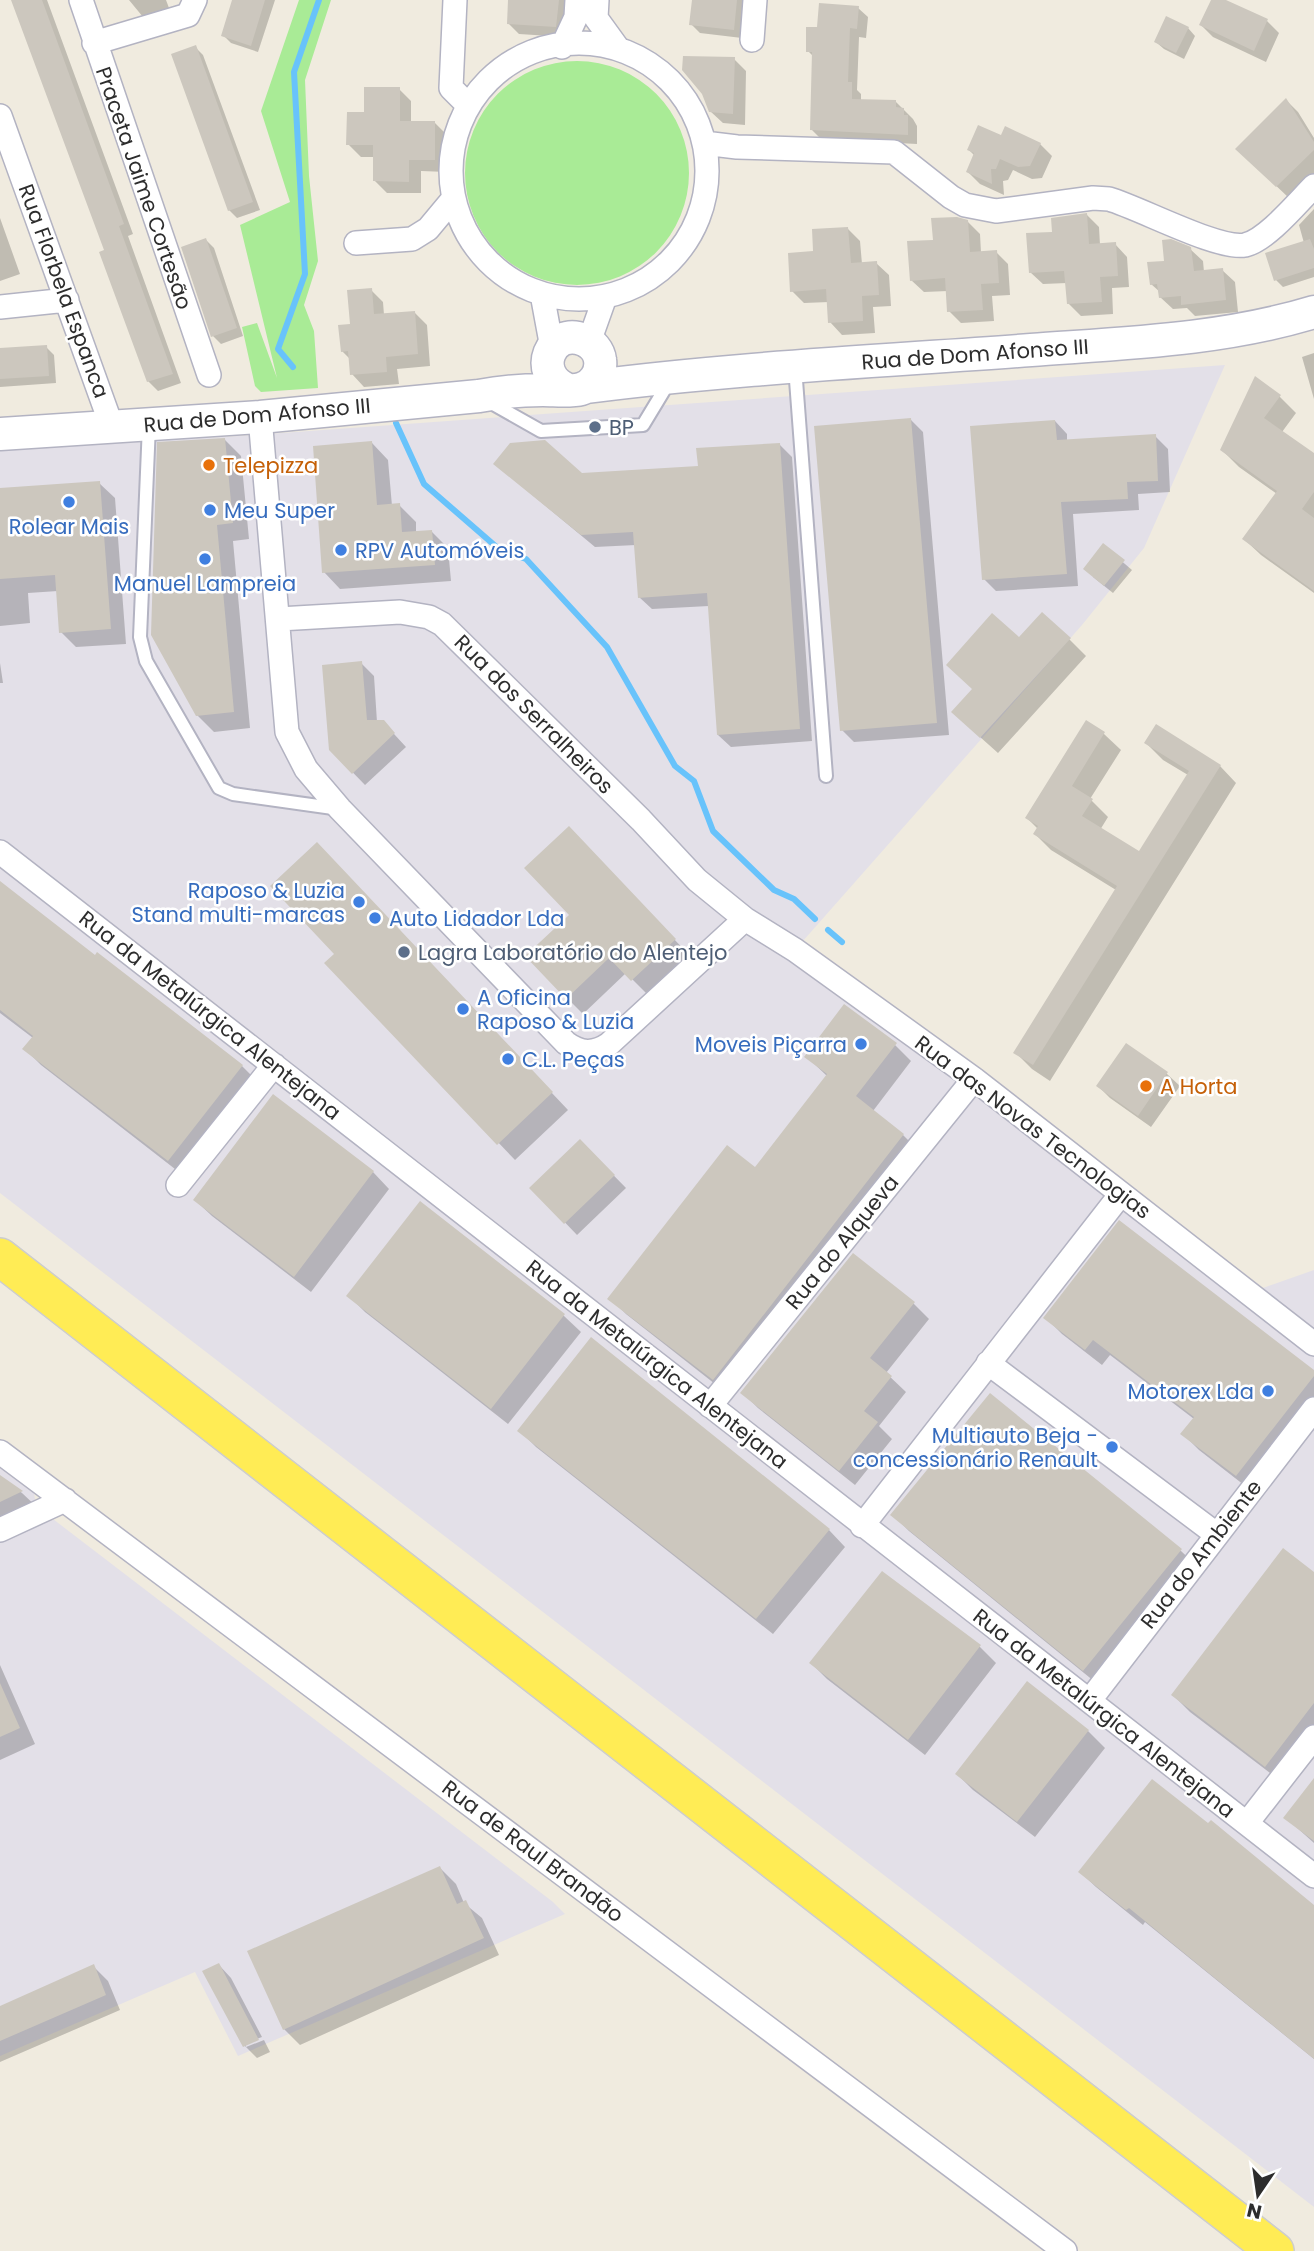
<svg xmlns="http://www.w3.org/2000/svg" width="1314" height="2251" font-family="Poppins,sans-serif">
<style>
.industrial{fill:#e3e0e8}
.green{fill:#a9eb96}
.shadow{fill:#0003}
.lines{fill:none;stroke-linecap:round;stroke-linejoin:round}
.stream{stroke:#68c3fb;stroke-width:6}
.building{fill:#ccc7be}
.service-casing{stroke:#b3b3c2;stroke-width:16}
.minor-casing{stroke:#b3b3c2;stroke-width:26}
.secondary-casing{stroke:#b3b3c2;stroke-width:35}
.primary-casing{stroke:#cdcdcd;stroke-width:40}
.service{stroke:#fff;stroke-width:12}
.minor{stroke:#fff;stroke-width:23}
.secondary{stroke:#fff;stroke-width:32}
.primary{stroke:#ffec55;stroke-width:37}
.service-dot{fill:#5c6f8a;stroke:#fff;stroke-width:2.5}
.food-dot{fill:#e8710a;stroke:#fff;stroke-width:2.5}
.shop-dot{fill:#3f7fe0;stroke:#fff;stroke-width:2.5}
.labels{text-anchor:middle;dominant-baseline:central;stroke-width:5;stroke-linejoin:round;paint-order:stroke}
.street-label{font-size:21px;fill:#2d2d2d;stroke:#fff}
.service-label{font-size:21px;fill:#4e5e75;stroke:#fff;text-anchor:start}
.food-label{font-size:21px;fill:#c56008;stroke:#fff;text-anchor:start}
.shop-label{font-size:21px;fill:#366cbe;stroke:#fff;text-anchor:start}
</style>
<rect width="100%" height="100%" fill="#f0ebdf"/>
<path class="industrial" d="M1225,365L1144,548L1082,625L795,950L1249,1293L1314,1270V2207L0,1193V448L225,437Z
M0,1467L34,1493L36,1506L553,1902L565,1914L238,2056L195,1972L0,2056Z"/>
<path class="green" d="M299,0H331L305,80L309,176L318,261L304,305L314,331L318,388L261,392L255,386L242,327L257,323L277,378L240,225L290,202L261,111Z
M465 173a112 112 0 1 1 224 0a112 112 0 1 1-224 0Z"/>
<path class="shadow" d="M13,0H47L133,234L128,236L181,383L158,391L148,381L106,251Z
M129,0H166L169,8L143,17Z
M234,0H275L258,52L231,43L223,35Z
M510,0H566L565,5L569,9L566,37L519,34L508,23Z
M694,0H747L742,38L700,33L691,24Z
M1213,0H1222L1267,21L1279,33L1266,62L1213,37L1201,25Z
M858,8L868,17L866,38L859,37L857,90L861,94V101L896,102L913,119L917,126V144L821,139L812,130L814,57L808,51L819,29Z
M1188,28L1195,36L1184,59L1164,49L1156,42Z
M195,47L203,55L260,210L237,218L229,210Z
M734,59L746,71L745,125L723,123L710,111Z
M399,89L411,101V122L435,123L447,135V172L421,171V193H387L374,180L375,157H361L348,144L366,114Z
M1286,100L1298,112L1314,138V174L1289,198L1250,161Z
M1002,137L1040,144L1052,156L1042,178L1032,179L1013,170L1008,180L1003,181L1004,195L980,184L968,172L975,156L969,150Z
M1314,209V277L1283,287L1276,280L1304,243L1299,225Z
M1087,215L1099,227L1100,245L1115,244L1127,257L1129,287L1112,288L1113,314L1081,316L1068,303L1067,283L1043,284L1030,272Z
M0,218L20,274L0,281Z
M967,221L980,234L981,253L996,252L1008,264L1010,295L992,296L994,321L961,323L949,311L948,291L924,292L911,280L935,241Z
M848,229L860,241L862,264L876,263L889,275L891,306L873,307L875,333L842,335L830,322L829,302L804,303L792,291L815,252Z
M206,240L214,248L243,336L221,344L213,336Z
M1190,249L1203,261L1204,272L1222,270L1235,282L1238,312L1195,316L1187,308L1173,309L1160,297V292L1151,284Z
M371,290L383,302L384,315L414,312L427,325L430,366L397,369L399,384L364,387L352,374L351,360L342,351L352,325Z
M46,347L54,355L56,383L0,387V350Z
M1314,353V399L1302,357Z
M1279,396L1296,413L1282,432L1314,456V593L1261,555L1244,539L1277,494L1239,467L1222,450Z
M911,420L923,432L949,735L854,742L842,730Z
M1055,421L1067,434V441L1155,436L1168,449L1170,492L1138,494L1139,510L1073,514L1078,586L996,591L984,579Z
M224,439L241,456L249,539L233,541L250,728L214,732L197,715Z
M372,443L388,460L392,506L399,505L416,522V532L431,531L448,548L451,581L340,589L324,572Z
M779,444L792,457L812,741L731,747L718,735L709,606L652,609L639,597L636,545L595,547L495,464L581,475L699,467Z
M99,483L115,498L126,644L76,647L61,632L58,591L28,593L30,623L0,626V491Z
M1104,546L1132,570L1113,593L1093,577Z
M1069,639L1086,656L998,753L970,728L974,690L1019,640Z
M0,663L3,683H0Z
M361,663L374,676L377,722H383L406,747L365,785L330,749Z
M1086,722L1104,734L1121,750L1090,799L1108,817L1100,830L1139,854L1188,775L1163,760L1146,743L1220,766L1236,783L1050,1081L1032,1069L1015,1052L1116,890L1051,850L1035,834L1038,829L1027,818Z
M585,845L691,957L649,996L626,973L583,1014L567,998L571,915Z
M333,861L568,1110L515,1160L327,963L336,954Z
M0,882L95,958L242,1066L258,1082L184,1176L41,1065L25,1049L33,1038L0,1013Z
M895,1045L911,1061L873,1111L903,1135L919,1151L729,1395L626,1314L610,1298L755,1169L827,1076L807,1057Z
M1126,1045L1167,1074L1180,1086L1151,1127L1110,1098L1098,1086Z
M580,1141L626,1188L577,1235L532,1188Z
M373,1172L389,1189L311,1292L212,1216L195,1200Z
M421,1204L564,1316L581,1332L508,1424L365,1312L348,1295Z
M913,1303L929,1319L886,1373L906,1392L879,1426L892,1439L855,1485L758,1408L743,1393Z
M1045,1317L1314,1373V1413L1253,1492L1199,1450L1183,1434L1194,1419L1110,1355L1102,1365L1062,1334Z
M991,1395L1181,1551L1198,1567L1100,1686L909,1531L893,1515Z
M520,1431L829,1530L845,1547L773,1634L536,1447Z
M0,1477L22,1493L38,1508L0,1525Z
M882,1573L980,1647L996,1663L925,1755L827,1679L811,1663Z
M1314,1574V1740L1282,1782L1190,1712L1173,1695Z
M0,1665L35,1744L0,1760Z
M1027,1684L1088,1731L1105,1748L1035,1837L973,1790L957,1774Z
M1314,1781V1843L1285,1817Z
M440,1868L456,1884L464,1903L482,1918L499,1955L300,2045L284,2029Z
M1080,1872L1314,1906V2059L1145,1922L1143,1925L1096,1887Z
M219,1965L231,1978L262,2037L246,2043V2047L264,2040L270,2052L257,2058L245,2046Z
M93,1966L108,1981L120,2010L0,2062V2007Z"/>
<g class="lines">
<path class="stream" d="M293,367L278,349L305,274L294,72L319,0
M396,423L424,484L500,550L526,559L607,647L675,766L694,781L713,831L774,890L794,899L815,919
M828,930L842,942"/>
</g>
<path class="building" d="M11,0H42L124,224L119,226L173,374L147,382L99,252L104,250Z
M232,0H265L251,46L221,36Z
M508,0H559L556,27L507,24Z
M692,0H737L734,30L689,25Z
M1211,0H1226L1268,19L1254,51L1199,25Z
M819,3L859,6L857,29L850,28L848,82H852V99L896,100V107L904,108V115H908V135L810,130L812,52H806V27H817Z
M1166,16L1189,27L1176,53L1154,42Z
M196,45L253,202L228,211L171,54Z
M683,56L735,57L733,114L709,112L702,94L682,70Z
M364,87H400V121H435V160H409V182L373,181V145H346L347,112H364Z
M1286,98L1314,142V150L1276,187L1235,149Z
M978,125L1001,135L1005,126L1041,143L1030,166L1018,167L1000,159L996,169H991L992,184L966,172L974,153L967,150Z
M1087,213L1089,244L1116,242L1118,276L1100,277L1102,302L1067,304L1064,271L1029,273L1026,233L1052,232L1051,218Z
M957,217L968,220L970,252L997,250L999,283L981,284L983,310L947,312L945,278L910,281L907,241L933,240L931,218Z
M848,227L851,263L877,261L879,295L862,296L863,321L828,323L826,289L790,292L788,253L813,251L812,229Z
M206,238L237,328L211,337L181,247Z
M1171,239L1191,247L1194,271L1223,268L1226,300L1181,305V296L1159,298L1157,284L1150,285L1147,262L1164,261L1162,240Z
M1310,239L1314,249V268L1274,281L1265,253Z
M372,288L374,314L415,311L418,354L386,357L387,372L350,375L348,351L341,352L338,325L350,324L347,290Z
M47,345L49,376L0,379V348Z
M1255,376L1281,395L1264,418L1314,453V492L1302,509L1314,518V591L1242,539L1277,491L1220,450Z
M911,418L937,723L840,731L814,426Z
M1055,420L1057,440L1156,434L1158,481L1127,482L1128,499L1061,502L1067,574L982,580L970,426Z
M225,438L233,523L217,525L234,712L196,716L151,635L157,442Z
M545,440L582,473L698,466L696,448L780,443L800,729L717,735L707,593L638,598L633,532L581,535L493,464L510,443Z
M372,441L377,505L400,503L402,532L432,530L435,565L322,573L313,446Z
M100,481L111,629L59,633L55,575L0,579V488Z
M1103,543L1125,560L1104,586L1083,569Z
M1042,612L1071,638L980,738L951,712L972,689L946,665L992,613L1019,637Z
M362,661L367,720H384L395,733L352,774L329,750L322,665Z
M1086,720L1105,732L1072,786L1093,799L1082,816L1139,851L1189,771L1144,743L1156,724L1221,765L1033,1065L1013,1053L1117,886L1033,834L1038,826L1025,818Z
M569,826L676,939L631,981L609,958L566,999L525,956L569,915L524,868Z
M317,842L553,1092L497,1145L324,963L334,954L270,886Z
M0,881L95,955L97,952L243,1065L168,1161L22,1049L33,1036L0,1010Z
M844,1004L897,1043L856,1096L904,1134L713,1380L607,1299L727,1145L755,1167L827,1074L804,1057Z
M1126,1043L1168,1072L1138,1116L1096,1086Z
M273,1094L374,1171L294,1277L193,1200Z
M580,1139L615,1175L564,1224L529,1188Z
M420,1201L565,1314L491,1409L346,1296Z
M1119,1220L1314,1370V1376L1236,1476L1180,1434L1194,1417L1093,1340L1085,1350L1043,1318Z
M853,1253L915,1302L870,1358L892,1376L864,1411L878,1422L839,1471L740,1393Z
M591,1337L830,1529L756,1619L517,1431Z
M990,1393L1182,1549L1083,1671L890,1515Z
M0,1475L23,1491L0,1502Z
M1283,1548L1314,1572V1703L1265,1767L1171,1695Z
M882,1571L981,1645L908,1740L809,1663Z
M1027,1681L1089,1730L1017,1822L955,1774Z
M0,1683L20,1728L0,1737Z
M1314,1778V1841L1283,1818Z
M1152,1779L1208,1823L1211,1820L1314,1905V2059L1129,1908L1126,1910L1078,1872Z
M440,1866L457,1904L466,1900L484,1938L283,2030L247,1951Z
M219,1963L259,2040L243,2047L202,1971Z
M94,1964L106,1995L0,2041V2006Z"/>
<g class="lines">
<defs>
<path id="service" d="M795,367L826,776
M488,401L541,431L643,425L669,382
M149,425L140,637L146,661L219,788L233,794L340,809"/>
<path id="minor" d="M81,0L209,375
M455,0L451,88L468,105
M597,0L596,18L617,47
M752,40L755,0
M94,43L188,15L195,0
M451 171a128 128 0 1 1 256 0a128 128 0 1 1-256 0Z
M562,47L576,17L577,0
M0,116L112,427
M704,143L737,147L894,152L951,197L965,205L996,211L1093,198L1109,199C1140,208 1218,250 1245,245C1267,240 1298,202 1314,186
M356,243L412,239L428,229L453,199
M542,294L552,348
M0,307L67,300
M589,342L605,297
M260,417L287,732L306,769L340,809L566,1043C581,1054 594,1054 609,1044L745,919
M279,619L400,612L429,617L442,624L641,820L697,880L745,919L795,950L974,1079L1314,1344
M0,852L1314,1876
M178,1185L274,1065
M988,1363L1216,1534
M710,1406L974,1079
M0,1452L1065,2251
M862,1526L1121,1194
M0,1530L65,1500
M1090,1700L1314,1409
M1247,1823L1314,1737"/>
<path id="secondary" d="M587,387C734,368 883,361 1031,350C1126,343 1222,340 1314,312
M0,434L260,417L479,396C500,392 521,390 543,390C555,390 570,392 581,389C593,386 602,373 600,360C599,351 592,343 584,340C551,326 531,373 566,389"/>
<path id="primary" d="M0,1257L1275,2251"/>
</defs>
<use href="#service" class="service-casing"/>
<use href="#minor" class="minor-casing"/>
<use href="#secondary" class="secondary-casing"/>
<use href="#primary" class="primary-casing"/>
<use href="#service" class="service"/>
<use href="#minor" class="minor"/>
<use href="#secondary" class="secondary"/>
<use href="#primary" class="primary"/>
</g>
<g class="service-dot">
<circle cx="595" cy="427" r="7"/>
<circle cx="404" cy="952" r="7"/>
</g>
<g class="food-dot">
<circle cx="209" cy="465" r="7"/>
<circle cx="1146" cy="1086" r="7"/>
</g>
<g class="shop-dot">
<circle cx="69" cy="502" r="7"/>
<circle cx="210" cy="510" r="7"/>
<circle cx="341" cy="550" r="7"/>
<circle cx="205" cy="559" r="7"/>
<circle cx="359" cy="902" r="7"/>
<circle cx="375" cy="918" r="7"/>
<circle cx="463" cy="1009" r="7"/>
<circle cx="861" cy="1044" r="7"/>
<circle cx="508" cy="1059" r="7"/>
<circle cx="1268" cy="1391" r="7"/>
<circle cx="1112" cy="1447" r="7"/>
</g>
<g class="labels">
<g class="street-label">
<text transform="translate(144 188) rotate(71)">Praceta Jaime Cortesão</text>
<text transform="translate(64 291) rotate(70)">Rua Florbela Espanca</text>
<text transform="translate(975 354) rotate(-4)">Rua de Dom Afonso III</text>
<text transform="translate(257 415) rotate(-5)">Rua de Dom Afonso III</text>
<text transform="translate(534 714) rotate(45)">Rua dos Serralheiros</text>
<text transform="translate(210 1015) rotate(38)">Rua da Metalúrgica Alentejana</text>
<text transform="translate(1033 1127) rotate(37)">Rua das Novas Tecnologias</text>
<text transform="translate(842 1242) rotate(-51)">Rua do Alqueva</text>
<text transform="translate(657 1364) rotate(38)">Rua da Metalúrgica Alentejana</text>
<text transform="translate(1201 1554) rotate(-52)">Rua do Ambiente</text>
<text transform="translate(1104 1713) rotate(38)">Rua da Metalúrgica Alentejana</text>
<text transform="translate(533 1851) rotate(37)">Rua de Raul Brandão</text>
</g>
<g class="service-label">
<text x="609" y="427">BP</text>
<text x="418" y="952">Lagra Laboratório do Alentejo</text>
</g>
<g class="food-label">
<text x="223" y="465">Telepizza</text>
<text x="1160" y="1086">A Horta</text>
</g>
<g class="shop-label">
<text x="224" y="510">Meu Super</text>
<text x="69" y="526" text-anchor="middle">Rolear Mais</text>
<text x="355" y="550">RPV Automóveis</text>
<text x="205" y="583" text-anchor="middle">Manuel Lampreia</text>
<text x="345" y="890" text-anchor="end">Raposo &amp; Luzia<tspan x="345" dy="24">Stand multi-marcas</tspan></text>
<text x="389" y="918">Auto Lidador Lda</text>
<text x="477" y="997">A Oficina<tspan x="477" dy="24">Raposo &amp; Luzia</tspan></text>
<text x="847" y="1044" text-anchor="end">Moveis Piçarra</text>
<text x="522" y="1059">C.L. Peças</text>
<text x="1254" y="1391" text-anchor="end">Motorex Lda</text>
<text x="1098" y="1435" text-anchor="end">Multiauto Beja -<tspan x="1098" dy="24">concessionário Renault</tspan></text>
</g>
</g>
<g transform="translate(1258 2195) rotate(193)" stroke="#ffffff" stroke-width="5" paint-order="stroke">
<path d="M0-5L12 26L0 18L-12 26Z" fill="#2d2d2d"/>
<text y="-10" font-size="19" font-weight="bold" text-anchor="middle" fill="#2d2d2d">N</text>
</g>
</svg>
